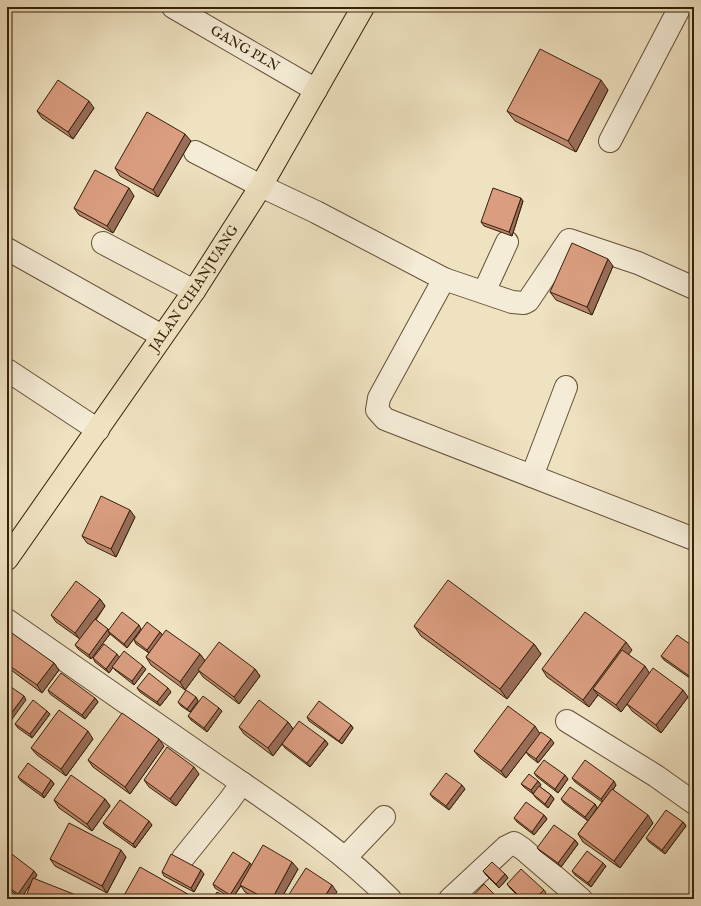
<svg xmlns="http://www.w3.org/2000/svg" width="701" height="906" font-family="'IM FELL English',serif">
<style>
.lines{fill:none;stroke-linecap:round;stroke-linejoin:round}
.minor-casing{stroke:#645037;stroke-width:24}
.major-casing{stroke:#362009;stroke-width:24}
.minor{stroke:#f5ecd7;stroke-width:22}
.major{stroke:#efe2c1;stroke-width:22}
.wall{fill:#bb876e;stroke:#362009}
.shaded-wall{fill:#996e5a;stroke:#362009}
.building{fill:#da9d80;stroke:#362009}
.labels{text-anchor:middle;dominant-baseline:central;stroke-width:4;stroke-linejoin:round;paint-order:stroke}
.street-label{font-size:14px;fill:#362009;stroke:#f5ecd7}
</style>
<rect width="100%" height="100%" fill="#efe2c1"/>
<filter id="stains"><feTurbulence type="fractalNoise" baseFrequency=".005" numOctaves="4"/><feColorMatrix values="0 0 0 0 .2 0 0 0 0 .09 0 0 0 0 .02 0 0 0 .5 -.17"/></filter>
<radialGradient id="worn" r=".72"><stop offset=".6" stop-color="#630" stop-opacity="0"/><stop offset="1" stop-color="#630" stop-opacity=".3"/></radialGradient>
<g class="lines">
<defs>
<g id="minor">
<path id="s1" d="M173,7L316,90"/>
<path d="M610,141L680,7"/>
<path d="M195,152L261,186L316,212L444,279L379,398L377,410L385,419L694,539"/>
<path d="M103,243L194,291"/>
<path d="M7,249L162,336"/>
<path d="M444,279L512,302L524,303L528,301L569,240L638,263L694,288"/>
<path d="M484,292L507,242"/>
<path d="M7,370L98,430"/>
<path d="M532,476L566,387"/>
<path d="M7,620C78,669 149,718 220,768C278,808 340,848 390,899"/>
<path d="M567,721L656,776L694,803"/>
<path d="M183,858L229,801L242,783"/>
<path d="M345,858L384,817"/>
<path d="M450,899L506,847L514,843L523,849L581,899"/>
</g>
<g id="major">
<path id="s2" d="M7,559L194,291L261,186L363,7"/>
</g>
</defs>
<use href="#minor" class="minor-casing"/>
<use href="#major" class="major-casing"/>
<use href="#minor" class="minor"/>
<use href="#major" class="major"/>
</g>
<path class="wall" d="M608,90L576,152L515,121L507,111Z
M94,108L73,139L42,118L37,111Z
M191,141L158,197L120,176L115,168Z
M134,196L113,233L79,215L74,208Z
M523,201L512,236L484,226L481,222Z
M613,266L592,315L556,300L550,292Z
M135,517L116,557L87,543L82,536Z
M100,599L105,606L96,620L109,630L141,629L127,648L110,634L91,659L78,649L75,645L80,639L56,622L51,615Z
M414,626L534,644L541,654L507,699L421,636Z
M160,632L162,635L200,654L205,661L255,669L260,676L239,704L203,677L199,671L185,690L151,665L146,657L149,653L136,644L134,640Z
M7,634L54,663L59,670L42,693L7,667Z
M694,647V681L664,660L661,656Z
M632,650L628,654L650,673L688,697L661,733L632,711L627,704L621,712L598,695L589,707L547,677L542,669Z
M119,657L143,666L146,669L134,685L115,670L113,667L109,673L95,662L93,658Z
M137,688L171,692L160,706L140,692Z
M48,690L95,698L98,702L85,719L50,694Z
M196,697L198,701L190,712L181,706L178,702Z
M219,708L222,711L207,732L191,720L188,716Z
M47,711L50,714L32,738L18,728L15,724Z
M307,717L351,725L353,728L342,744L309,721Z
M288,722L293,729L325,740L328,744L310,767L285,748L282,744L283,743L273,756L244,734L239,727Z
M540,733L554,743L538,763L529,756L526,752L506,778L480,758L474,751Z
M93,739L66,776L37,755L31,748Z
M164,746L130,794L93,767L88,760Z
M534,773L568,779L558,793L537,777Z
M199,774L176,806L149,787L144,780Z
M18,777L51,780L54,784L44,798L21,781Z
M572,778L616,785L613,790L653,823L620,868L583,842L578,834L602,802L575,782Z
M538,781L541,785L539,786L551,795L554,799L548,808L536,798L533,794L524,787L521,784Z
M465,789L449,810L433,798L430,794Z
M105,799L110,806L92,831L59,808L54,800Z
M561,799L595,804L597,808L588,821L564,803Z
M544,815L547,819L534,835L517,822L514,818Z
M683,822L686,826L665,854L649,842L646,838Z
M103,823L152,825L135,848L106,827Z
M575,840L578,844L561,867L540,851L537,848Z
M7,854L37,875L21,898L7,888Z
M126,857L107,893L55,866L50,859Z
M250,863L251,865L298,869L281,899H257L245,892L241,886L232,899L215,888L213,884Z
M603,863L606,866L591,887L575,875L572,871Z
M483,871L505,874L508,878L499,888L486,875Z
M162,872L204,874L194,892L164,876Z
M507,884L544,890L546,893L541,899H521L510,888Z"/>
<path class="shaded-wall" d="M601,80L608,90L576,152L568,141Z
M89,101L94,108L73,139L68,132Z
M185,134L191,141L158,197L153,190Z
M129,188L134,196L113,233L107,226Z
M521,198L523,201L512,236L509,232Z
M608,259L613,266L592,315L587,307Z
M130,510L135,517L116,557L111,549Z
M100,599L105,606L80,640L75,633Z
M139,625L141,629L127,648L124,644Z
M108,629L110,633L108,631L110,634L91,659L89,655Z
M160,632L163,636L149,654L147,650Z
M626,642L632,650L599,693L593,689L598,695L589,707L583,700Z
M534,644L541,654L507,699L500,689Z
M117,654L120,658L109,673L106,669Z
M200,654L206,662L185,690L180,682Z
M54,663L59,670L42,693L37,685Z
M143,666L146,669L134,685L132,681Z
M645,666L650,674L621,712L616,705Z
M255,669L260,676L239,704L234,697Z
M694,675V681L692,678Z
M168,688L171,692L160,706L157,702Z
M683,690L688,697L661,733L656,725Z
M24,696L26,700L7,726V719Z
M196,697L198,701L190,712L187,709Z
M95,698L98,702L85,719L82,715Z
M219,708L222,711L207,732L204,728Z
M47,711L50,714L32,738L30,734Z
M288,722L293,729L273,756L268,748Z
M351,725L353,728L342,744L339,741Z
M535,726L540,734L506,778L501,771Z
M88,731L93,739L66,776L61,769Z
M159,739L164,746L130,794L125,787Z
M551,739L554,743L538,763L536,759Z
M325,740L328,744L310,767L307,763Z
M194,767L199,774L176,806L170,799Z
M565,775L568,779L558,793L555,789Z
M51,780L54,784L44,798L42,794Z
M538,781L541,785L533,794L531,790Z
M614,781L616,785L604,803L601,799Z
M462,785L465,789L449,810L446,806Z
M551,795L554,799L548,808L545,804Z
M105,799L110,806L92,831L87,824Z
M595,804L597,808L588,821L585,817Z
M544,815L547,819L534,835L532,832Z
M648,815L653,823L620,868L614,861Z
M149,821L152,825L135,848L133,844Z
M683,822L686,826L665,854L662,850Z
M575,840L578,844L561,867L558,863Z
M121,850L126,857L107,893L102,886Z
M292,862L298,869L281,899H272Z
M250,863L253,867L232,899L230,895Z
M603,863L606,866L591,887L588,883Z
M201,870L204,874L194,892L191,888Z
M34,871L37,875L21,898L18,894Z
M505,874L508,878L499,888L496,884Z
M332,885L337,892L332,899H323Z"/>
<path class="building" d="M540,49L601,80L568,141L507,111Z
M58,80L89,101L68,132L37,111Z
M147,112L185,134L153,190L115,168Z
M95,170L129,188L107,226L74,208Z
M493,188L521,198L509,232L481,222Z
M572,243L608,259L587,307L550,292Z
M101,496L130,510L111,549L82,536Z
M448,580L534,644L500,689L414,626Z
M76,581L100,599L75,633L51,615Z
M122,612L139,625L124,644L108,631Z
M585,612L626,642L583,700L542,669Z
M95,619L108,629L89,655L75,645Z
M147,622L160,632L147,650L134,640Z
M166,630L200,654L180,682L146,657Z
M9,631L54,663L37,685L7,664V634Z
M677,635L694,647V675L692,678L661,656Z
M219,642L255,669L234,697L198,670Z
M104,644L117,654L106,669L93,658Z
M622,650L645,666L616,705L593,689Z
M124,651L143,666L132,681L112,667Z
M653,668L683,690L656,725L627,704Z
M61,673L95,698L82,715L48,690Z
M149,673L168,688L157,702L137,688Z
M11,687L24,696L7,719V692Z
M186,690L196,697L187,709L178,702Z
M203,696L219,708L204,728L188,716Z
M33,700L47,711L30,734L15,724Z
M259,700L288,722L268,748L239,727Z
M319,701L351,725L339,741L307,717Z
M508,706L535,726L501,771L474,751Z
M59,710L88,731L61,769L31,748Z
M122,713L159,739L125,787L88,760Z
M299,721L325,740L307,763L282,744Z
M541,732L551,739L536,759L526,752Z
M167,747L194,767L170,799L144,780Z
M544,760L565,775L555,789L534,773Z
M585,760L614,781L601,799L572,778Z
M28,763L51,780L42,794L18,777Z
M446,773L462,785L446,806L430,794Z
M529,774L538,781L531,790L521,784Z
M71,775L105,799L87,824L54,800Z
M539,786L551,795L545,804L533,794Z
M570,787L595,804L585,817L561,799Z
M612,789L648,815L614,861L578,834Z
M120,800L149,821L133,844L103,823Z
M526,802L544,815L532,832L514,818Z
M666,810L683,822L662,850L646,838Z
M69,823L121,850L102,886L50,859Z
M554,825L575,840L558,863L537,848Z
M263,845L292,862L272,899H266L240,885Z
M587,851L603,863L588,883L572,871Z
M9,852L34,871L18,894L7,886V854Z
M233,852L250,863L230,895L213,884Z
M171,854L201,870L191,888L162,872Z
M492,862L505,874L496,884L483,871Z
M140,867L193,897L192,899H122Z
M306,868L332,885L323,899H286Z
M521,869L544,890L534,899H522L507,884Z
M33,878L86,899H25Z
M484,884L499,899H470Z
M217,892L230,899H213Z"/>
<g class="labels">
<g class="street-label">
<text stroke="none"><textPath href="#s1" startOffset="83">GANG PLN</textPath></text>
<text stroke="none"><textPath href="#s2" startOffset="329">JALAN CIHANJUANG</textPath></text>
</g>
</g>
<rect width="701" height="906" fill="none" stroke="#efe2c1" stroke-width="24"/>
<rect x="8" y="8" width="685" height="890" fill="none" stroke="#362009" stroke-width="2"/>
<rect x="12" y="12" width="677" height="882" fill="none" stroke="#362009"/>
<rect width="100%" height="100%" filter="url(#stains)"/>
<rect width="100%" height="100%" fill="url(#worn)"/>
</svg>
